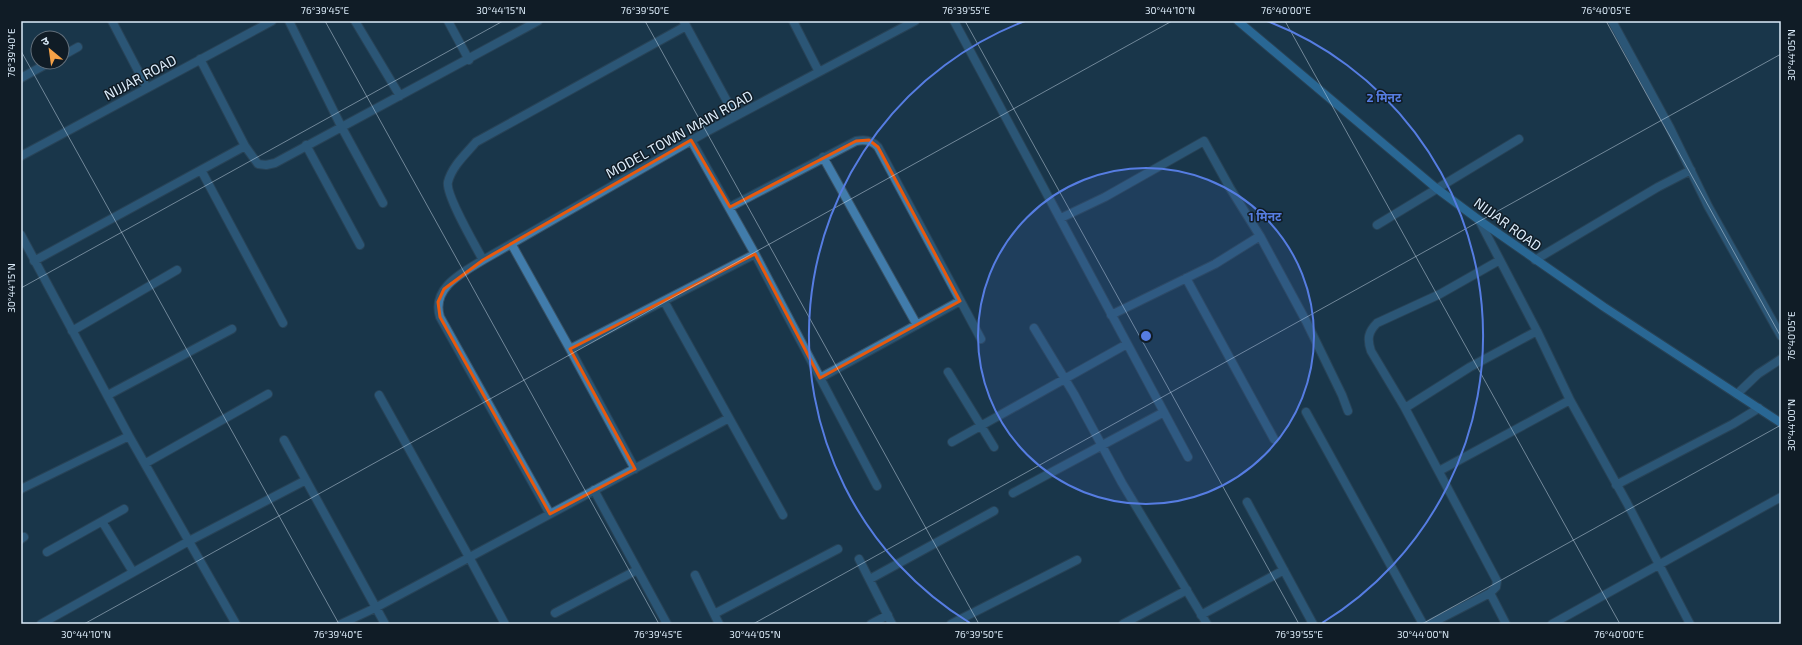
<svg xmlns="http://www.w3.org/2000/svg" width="1802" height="645" font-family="'Exo 2','Noto Sans Devanagari',sans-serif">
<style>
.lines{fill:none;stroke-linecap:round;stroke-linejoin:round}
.street-casing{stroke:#395367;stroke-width:10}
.secondary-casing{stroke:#395367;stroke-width:10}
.street{stroke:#417cab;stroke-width:8}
.secondary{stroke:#3da3ee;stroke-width:8}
.marked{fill:none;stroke:#e8590c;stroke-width:3;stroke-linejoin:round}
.ticks{fill:none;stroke:#dcecfa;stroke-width:1;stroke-opacity:0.45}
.ring{fill:none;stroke:#567de2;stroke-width:2}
.labels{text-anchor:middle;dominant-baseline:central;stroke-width:3;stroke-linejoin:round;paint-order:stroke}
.street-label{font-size:14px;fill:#dcecfa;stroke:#101c26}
.centre{fill:#567de2;stroke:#101c26;stroke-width:2}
.ring-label{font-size:12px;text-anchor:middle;font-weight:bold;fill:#567de2;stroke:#101c26;stroke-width:3;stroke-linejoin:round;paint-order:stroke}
.neatline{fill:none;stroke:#dcecfa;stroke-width:1.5}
.ticks-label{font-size:10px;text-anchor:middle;fill:#dcecfa}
</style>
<rect width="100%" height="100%" fill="#1a364b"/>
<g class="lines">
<defs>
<path id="street" d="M112,21L147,88
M289,21L341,126L383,203
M355,21L400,96
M448,21L469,60
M793,21L819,72
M954,21L1188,457
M1612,21L1670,128L1708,206L1781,336
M684,22L735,116
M62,56L78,47
M200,59L245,146L258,164L266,165L275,163L538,21
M21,78L50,62
M691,140L755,254L877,486
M306,145L360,245
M21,156L272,21
M823,157L917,325
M201,170L283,323
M730,207L856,141C865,139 872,140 878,147L981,339
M1061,218L1105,197L1204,141L1230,188L1260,236L1306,321L1342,395L1348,411
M1479,220L1537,331L1570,400L1627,503L1690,624
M1377,225L1519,139
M21,235L129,436L236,624
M512,245L570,349L635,469
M483,260C476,247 445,194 448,182C452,166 466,154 476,142L686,26
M1535,260L1658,187L1691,170
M34,261L245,146
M1186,278L1274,439
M664,301L783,515
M1111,315L1215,264L1260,236
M1034,328L1074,394L1122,483L1207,624
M72,331L177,270
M570,349L755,254
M948,372L994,447
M820,378L960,301
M1737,394L1758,374L1781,359
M108,395L232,329
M379,395L469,557L505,624
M1405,408L1470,367L1537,331
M1306,412L1423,624
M284,440L385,624
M952,442L1127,344
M146,463L268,394
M1439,471L1570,400
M1616,485L1733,424L1759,408
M21,489L129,436
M594,490L667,624
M1013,493L1164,412
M1247,502L1313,624
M550,514L440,317C431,288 462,273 483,260L706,132L915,21
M103,523L133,572
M21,539L24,537
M47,552L124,509
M859,559L892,624
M695,575L719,624
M870,579L994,511
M1490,593L1506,624
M555,613L637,570
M714,614L838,549
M1201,615L1284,570
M41,624L189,541L306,480
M341,624L375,608L729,418
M871,624L888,615
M951,624L1077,560
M1123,624L1187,590
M1430,624L1490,593L1496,587L1497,581L1405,408L1371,351C1367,339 1368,332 1377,323L1440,294L1500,260
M1552,624L1781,497"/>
<path id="secondary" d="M1238,21L1436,188L1479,220L1604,307L1781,423"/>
</defs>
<use href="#street" class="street-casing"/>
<use href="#secondary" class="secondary-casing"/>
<use href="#street" class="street"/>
<use href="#secondary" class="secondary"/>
</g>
<path d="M0 0H1802V645H0ZM691,140L730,207L856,141L869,140L878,147L960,301L820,378L755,254L570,349L635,469L550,514L440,317L438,302L444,289L483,260Z" fill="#1a364b" fill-opacity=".55" fill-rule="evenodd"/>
<path class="marked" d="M691,140L730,207L856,141L869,140L878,147L960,301L820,378L755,254L570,349L635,469L550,514L440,317L438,302L444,289L483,260Z"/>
<path class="ticks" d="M325,21L659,624M645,21L979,624M965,21L1299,624M1285,21L1620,624M1606,21L1781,337M21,51L339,624M21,288L503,21M84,624L1172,21M753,624L1781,54M1422,624L1781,425"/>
<circle cx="1146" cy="336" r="168" fill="#567de2" fill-opacity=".12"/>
<g class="ring">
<circle cx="1146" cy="336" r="168"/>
<path d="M970 623A337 337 0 0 1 1025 21M1267 21A337 337 0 0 1 1322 623"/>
</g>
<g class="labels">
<g class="street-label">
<text transform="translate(140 77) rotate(-28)">NIJJAR ROAD</text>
<text transform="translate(679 134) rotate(-29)">MODEL TOWN MAIN ROAD</text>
<text transform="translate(1508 224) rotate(36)">NIJJAR ROAD</text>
</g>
</g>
<circle cx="1146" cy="336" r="6" class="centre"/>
<g class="ring-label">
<text x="1384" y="102">2 मिनट</text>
<text x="1265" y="221">1 मिनट</text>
</g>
<rect width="1802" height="645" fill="none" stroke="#101c26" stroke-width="44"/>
<g transform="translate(50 50) rotate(331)"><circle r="19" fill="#101c26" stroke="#626f7b"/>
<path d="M0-3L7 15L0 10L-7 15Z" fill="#f6a247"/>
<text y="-6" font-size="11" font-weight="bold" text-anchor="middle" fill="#dcecfa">उ</text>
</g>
<rect x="22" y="22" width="1758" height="601" class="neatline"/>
<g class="ticks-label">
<text x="325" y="14">76°39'45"E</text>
<text x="501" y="14">30°44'15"N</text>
<text x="645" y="14">76°39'50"E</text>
<text x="966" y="14">76°39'55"E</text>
<text x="1170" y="14">30°44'10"N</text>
<text x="1286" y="14">76°40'00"E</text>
<text x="1606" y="14">76°40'05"E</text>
<text transform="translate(11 53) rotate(-90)" y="4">76°39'40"E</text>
<text transform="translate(1791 55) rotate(-90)" y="4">30°44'05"N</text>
<text transform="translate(11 288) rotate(-90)" y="4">30°44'15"N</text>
<text transform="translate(1791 336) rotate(-90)" y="4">76°40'05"E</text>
<text transform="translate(1791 425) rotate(-90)" y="4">30°44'00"N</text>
<text x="86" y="638">30°44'10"N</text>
<text x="338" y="638">76°39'40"E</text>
<text x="658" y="638">76°39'45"E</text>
<text x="755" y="638">30°44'05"N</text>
<text x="979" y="638">76°39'50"E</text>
<text x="1299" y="638">76°39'55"E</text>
<text x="1423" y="638">30°44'00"N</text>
<text x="1619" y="638">76°40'00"E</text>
</g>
</svg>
